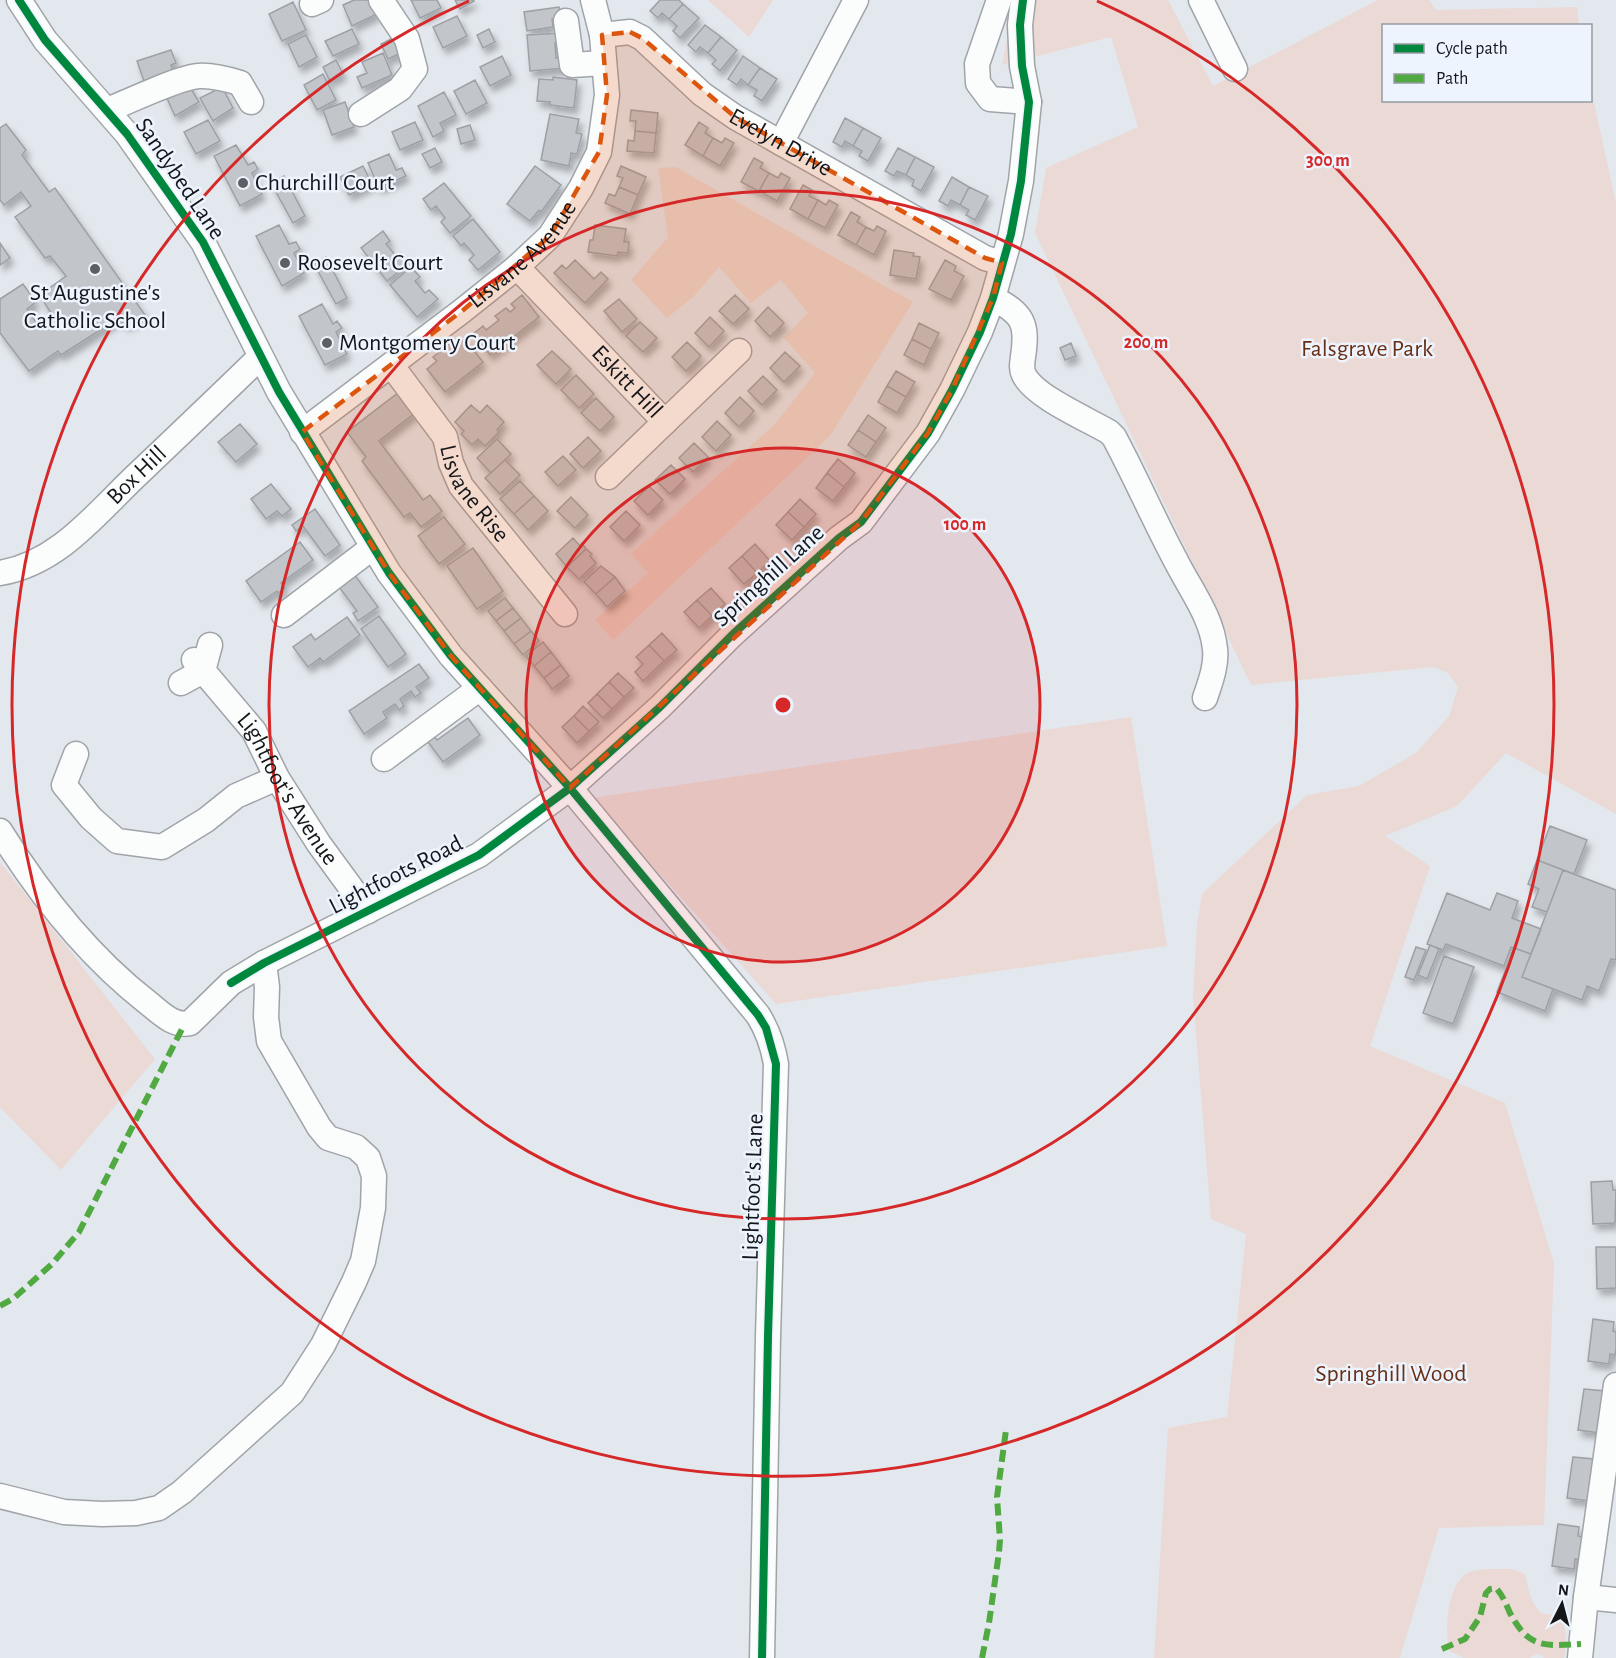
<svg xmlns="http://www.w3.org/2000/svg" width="1616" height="1658" font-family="'Alegreya Sans',sans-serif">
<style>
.green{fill:#ead9d4}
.building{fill:#c2c5ca;stroke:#9da0a5;stroke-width:1.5;filter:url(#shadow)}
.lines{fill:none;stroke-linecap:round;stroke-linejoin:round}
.minor-casing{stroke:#a0a4a9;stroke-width:27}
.minor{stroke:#fbfcfc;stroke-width:24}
.quiet{stroke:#51a942;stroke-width:6;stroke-dasharray:12 6;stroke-linecap:butt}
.cycleway-casing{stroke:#edf4fd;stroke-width:11}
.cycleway{stroke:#00873e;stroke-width:8}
.marked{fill:#dd560d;fill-opacity:0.2;stroke:#dd560d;stroke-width:4.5;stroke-dasharray:12 8;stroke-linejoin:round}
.ring{fill:none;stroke:#d62828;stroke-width:3}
.poi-dot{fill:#5c6064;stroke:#edf4fd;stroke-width:2}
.labels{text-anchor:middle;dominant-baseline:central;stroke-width:5;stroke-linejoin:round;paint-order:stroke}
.street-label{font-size:24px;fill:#14161a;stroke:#edf4fd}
.poi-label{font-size:24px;fill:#14161a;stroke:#edf4fd;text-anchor:start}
.park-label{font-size:24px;fill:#692f15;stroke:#edf4fd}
.centre{fill:#d62828;stroke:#edf4fd;stroke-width:3}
.ring-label{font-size:18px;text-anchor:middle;font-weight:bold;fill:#d62828;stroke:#edf4fd;stroke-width:5;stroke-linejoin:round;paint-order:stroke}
</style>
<defs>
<filter id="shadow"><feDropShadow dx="3.5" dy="6" stdDeviation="3" flood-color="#0004"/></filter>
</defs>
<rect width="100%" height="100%" fill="#e3e8ee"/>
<path class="green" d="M708,0H773L749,37Z
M1015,0H1168L1213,86L1378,0H1429L1436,10L1577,7L1579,25L1384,26V100H1590L1591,89L1616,203V814L1506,753L1457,806L1385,836L1430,866L1370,1046L1505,1103L1554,1263L1544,1525L1439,1528L1400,1658H1154L1168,1428L1227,1417L1246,1234L1211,1219L1193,997L1197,925L1202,894L1307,795L1359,786L1416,753L1449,716L1458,687L1448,673L1433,667L1251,685L1035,233L1046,168L1138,127L1111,37L1002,65Z
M676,167L913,302L830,436L613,640L595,620L648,573L631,554L775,424L815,373L784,338L808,313L781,280L751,303L719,267L694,296L667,318L631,280L668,237L658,168Z
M1131,717L1167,946L776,1004L592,798Z
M0,862L155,1059L61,1170L0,1107Z
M1512,1569L1525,1574C1528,1586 1530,1602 1539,1611C1543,1615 1547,1614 1552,1615C1570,1619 1566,1645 1564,1658H1544L1542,1655L1536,1654L1530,1658H1464L1450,1651C1444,1632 1447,1582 1469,1572C1479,1568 1501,1569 1512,1569Z"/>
<path class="building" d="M354,0H371L377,14L352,26L343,5Z
M411,0H437L441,8L420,18Z
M455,0H473L474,1L460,9Z
M660,0H679L683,4L669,19L662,13L658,18L650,11Z
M293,2L306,30L282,41L269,14Z
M683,4L699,18L680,38L673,31L677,26L669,19Z
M559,7L561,18L552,19L553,27L527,31L524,12Z
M457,16L467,36L443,48L433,27Z
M705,25L721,37L708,53L700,47L696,52L688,45Z
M352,29L359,44L333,56L325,41Z
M489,29L495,42L483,48L477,35Z
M562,33L563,42L555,43L556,58L565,57L566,68L530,71L527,35Z
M306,35L317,57L299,67L288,44Z
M395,37L403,52L388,59L381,44Z
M721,37L737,50L720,71L712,64L716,60L708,53Z
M171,50L176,63L171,65L173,71L144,81L137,61Z
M383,53L392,75L362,88L357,77L367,73L362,62Z
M502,56L511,75L490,86L480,67Z
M743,56L760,68L748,85L741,79L737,85L728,79Z
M336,60L343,74L330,81L323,67Z
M760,68L777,79L762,101L754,96L757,90L748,85Z
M323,74L336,100L317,110L304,85Z
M553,77L577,80L574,108L550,105V102L537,101L539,79L553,80Z
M475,80L487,103L466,114L454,91Z
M187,82L199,102L175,116L165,94Z
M222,87L233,108L213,121L200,98Z
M444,92L456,115L440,123L444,131L433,137L418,106Z
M345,102L354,127L332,135L323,110Z
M631,110L658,113L656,133L635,131L636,121H630Z
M550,114L579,119L576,133L582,134L577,154L571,153L569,166L541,160Z
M845,118L863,128L853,146L845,141L842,147L833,142Z
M208,120L220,141L196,154L184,132Z
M415,122L423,140L400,150L392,132Z
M699,122L708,128L705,133L713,138L703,156L685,145Z
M6,124L26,150L22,155L49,192L55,188L145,315L126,325L119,318L61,355L58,351L29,371L0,333V299L23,284L36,302L27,309L37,324L52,315L40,295L66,276L50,256L45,258L15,217L31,206L21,192L4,205L0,200V128Z
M470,125L475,140L461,144L457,129Z
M863,128L881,138L868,161L859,156L862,151L853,146Z
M635,131L656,133L654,153L627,151L628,140L634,141Z
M713,138L722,143L725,138L734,143L720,166L703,156Z
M236,145L248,165L254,162L258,169L252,173L262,194L240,206L214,156Z
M435,148L442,162L430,168L422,154Z
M898,148L915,157L906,175L897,171L894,176L885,171Z
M389,154L396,170L402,168L406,176L379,188L368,163Z
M915,157L934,167L921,191L912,186L914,180L906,175Z
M754,158L763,163L760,168L769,173L759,191L741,182Z
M363,166L372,184L349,195L340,177Z
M535,166L561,185L541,212L539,210L530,221L507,204Z
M621,166L646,177L638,195L619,187L623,178L617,176Z
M769,173L778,178L781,173L790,178L777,201L759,191Z
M284,176L305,216L293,223L271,183Z
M952,177L969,187L960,205L951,200L948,206L939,201Z
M444,183L471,216L450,233L441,222L445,218L436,206L431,210L423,199Z
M803,185L812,190L809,196L818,200L808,219L790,209Z
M619,187L638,195L630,214L605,203L609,194L615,196Z
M969,187L988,196L975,220L966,215L969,210L960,205Z
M818,200L826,205L829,200L838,205L825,228L808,219Z
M851,212L860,217L857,222L866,227L856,245L838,235Z
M473,219L500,252L478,270L469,260L474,255L464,243L461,246L453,236Z
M279,225L289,244L296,242L300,249L294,253L304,273L282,286L256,236Z
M595,225L626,229L624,242H629L628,253L618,252L617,256L588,252L590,240H593Z
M877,226L886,231L874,255L856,245L866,227L874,231Z
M383,231L390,241L386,244L396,256L400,253L409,263L387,281L361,248Z
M0,243L10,258L0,265Z
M894,250L914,253L913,256L920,257L916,279L890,275Z
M326,257L347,298L336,304L314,264Z
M575,260L594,279L601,272L608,279L585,303L554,273L562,265L566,269Z
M945,260L956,266L954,271L964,276L951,300L929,289Z
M411,267L420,277L415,281L425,293L429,290L438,299L417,317L390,285Z
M522,295L539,317L490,355L473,334L483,326L486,330L499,320L495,316L506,308L510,312L515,308L511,304Z
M735,295L749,309L733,324L719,311Z
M619,299L637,319L622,332L604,311Z
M322,304L333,324L337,321L342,328L336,332L347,354L325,365L299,316Z
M768,307L784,323L770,337L755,321Z
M710,317L724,331L709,347L695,333Z
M640,322L657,338L643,352L626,336Z
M919,323L939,333L931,349L912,339Z
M465,339L483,362L445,392L427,369L437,361L433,357L451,343L455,347Z
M912,339L931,349L924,365L904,355Z
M687,342L701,356L686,371L672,357Z
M1071,343L1076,356L1065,360L1060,348Z
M552,351L571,369L556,384L537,365Z
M785,352L800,366L784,382L770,368Z
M896,371L915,382L906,397L887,386Z
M576,375L594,394L579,408L561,390Z
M763,376L777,390L762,405L748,391Z
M887,386L906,397L897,413L878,402Z
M399,392L415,413L379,441L423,500L430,495L442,511L421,527L410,513L404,517L362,461L366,457L347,432Z
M740,397L754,411L739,427L725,413Z
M596,398L614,417L600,431L581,413Z
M471,405L480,413L487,405L504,422L497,430L499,432L485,446L478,439L472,445L461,434L464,431L455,422Z
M868,415L886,428L876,442L858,430Z
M717,421L731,435L716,451L702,437Z
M240,424L257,444L236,462L218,442Z
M858,430L876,442L866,457L848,445Z
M588,437L601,451L583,468L570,454Z
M497,439L511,454L491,473L477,458Z
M694,443L708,457L693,472L679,458Z
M563,456L576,470L558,486L545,472Z
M838,459L855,473L844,487L827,473Z
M505,460L520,475L500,494L485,478Z
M671,465L685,479L670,494L655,480Z
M827,473L844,487L833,501L816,488Z
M520,481L534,496L514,514L500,499Z
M271,484L291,509L282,516L277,511L266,519L251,499Z
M649,486L663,500L648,515L634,501Z
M534,496L548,511L528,530L514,514Z
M571,497L588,515L575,528L557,511Z
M800,499L816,514L804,527L788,512Z
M315,509L340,545L325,556L303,526L296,531L292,525Z
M626,511L640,525L624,541L610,527Z
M788,512L804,527L792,540L776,525Z
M444,517L465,544L439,564L418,536Z
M573,538L580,546L582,543L586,549L567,567L556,554Z
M300,542L313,560L281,583L285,588L278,593L277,591L261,602L246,581Z
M755,544L770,561L757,573L742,556Z
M473,548L503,591L477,609L447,566Z
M586,549L592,554L590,556L596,563L579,579L567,567Z
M742,556L757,573L744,584L729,568Z
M601,566L615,577L596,594L584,582Z
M351,570L378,607L358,621L353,613L357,611L339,587Z
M615,577L625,591L607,607L596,594Z
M711,588L725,604L712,616L697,600Z
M505,598L513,608L496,621L488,611Z
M697,600L712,616L699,628L684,612Z
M513,608L521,618L504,631L496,621Z
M379,616L406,654L388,667L361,629Z
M347,617L360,635L323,662L320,658L308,667L293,647L311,634L315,640Z
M521,618L531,631L514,644L504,631Z
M531,631L539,641L523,655L514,644Z
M662,633L677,650L664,661L649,645Z
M543,642L551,652L534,666L526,656Z
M649,645L664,661L643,681L635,672L643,664L636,657Z
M551,652L561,665L544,678L534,666Z
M419,664L429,678L416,687L421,693L415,697L411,691L400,699L404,706L399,710L395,704L383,712L387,718L364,734L349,711Z
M561,665L569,676L552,689L544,678Z
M618,673L634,688L624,697L609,682Z
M609,682L624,697L612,709L597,694Z
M597,694L612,709L603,718L588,703Z
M583,706L599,722L589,731L574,716Z
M574,716L589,731L577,743L562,727Z
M468,718L480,735L443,762L425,738L432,734L437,740Z
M1550,826L1587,840L1574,874L1537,860Z
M1537,860L1563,870L1547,912L1532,907L1539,889L1528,884Z
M1563,870L1616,890V958L1615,960L1611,959L1599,991L1587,986L1582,1000L1522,977Z
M1447,893L1490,910L1497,893L1518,901L1512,918L1541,929L1531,954L1511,947L1504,966L1446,944L1443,950L1427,944Z
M1430,945L1439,949L1427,979L1418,975Z
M1416,947L1426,950L1414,980L1405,977Z
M1514,948L1531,954L1522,977L1553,989L1545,1011L1497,992Z
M1444,956L1474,967L1453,1024L1423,1013Z
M1612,1181L1613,1190H1616L1615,1223L1593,1224L1591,1182Z
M1596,1247H1616V1288L1597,1289Z
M1593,1319L1614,1322L1613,1331L1616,1332V1349L1615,1355L1610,1354L1609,1364L1588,1361Z
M1584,1389L1605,1391L1600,1433L1578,1430Z
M1573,1457L1594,1459L1589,1501L1567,1498Z
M1558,1524L1579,1527L1578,1536L1583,1537L1580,1560L1575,1559L1574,1569L1552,1566Z"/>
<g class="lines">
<defs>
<g id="minor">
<path d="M19,0L45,40L127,134L203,242L279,392L389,573L451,656L570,788L660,707L732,635L839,538L861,522L928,433L952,390L980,332L993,298L1011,234L1021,181L1029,102L1022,66L1020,25L1023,0"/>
<path d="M999,0L977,64L978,83L990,99L1029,102"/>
<path d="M1201,0L1235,69"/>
<path d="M312,4L321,0"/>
<path d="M566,21L572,65L604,63"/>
<path id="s1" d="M602,35L630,32L642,38L702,94L735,117L985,258L1002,263"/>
<path d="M107,110C128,102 179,77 199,76C213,75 227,79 240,83L251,102"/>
<path d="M361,114L400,89L415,69L407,39L381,0"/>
<path d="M781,143L856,0"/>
<path id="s2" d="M517,267L665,422L739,351"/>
<path d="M993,298C1023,314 1028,323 1023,357C1022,364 1021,369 1024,375C1035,397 1087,419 1109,432L1114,437C1136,478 1154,520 1176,561C1190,589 1212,617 1215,649C1217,665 1210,683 1205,698"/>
<path id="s3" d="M392,366L445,437L451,463L461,486L565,614"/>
<path id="s4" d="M302,432L462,311L517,267L550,236L581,188L599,152L607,95L602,35L593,0"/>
<path d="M608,477L665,422"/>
<path id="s5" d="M0,573C60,563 98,511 140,472C180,434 220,396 260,357"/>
<path d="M284,615L373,547"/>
<path id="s6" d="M194,660L254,731L277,778L319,844L368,911"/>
<path d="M181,683L203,671L210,645"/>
<path d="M76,754L64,785L91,818L117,841L162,847L206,820L236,796L277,778"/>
<path d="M384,759L480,688"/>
<path d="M0,831C40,895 88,956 147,1002C160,1012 173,1027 190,1023L231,983L264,963L479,855L570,788L758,1015C768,1031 773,1046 776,1064L768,1336L762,1658"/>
<path d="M0,1496L64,1512L102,1514L136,1513L159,1508L182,1492L292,1393L323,1345L354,1282L363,1261L373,1208L374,1176L368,1158L356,1147L328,1138L319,1127L269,1041L266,1017L267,987L264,963"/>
<path d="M1586,1597L1616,1600"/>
<path d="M1580,1658L1586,1597L1616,1385"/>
</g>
</defs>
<use href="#minor" class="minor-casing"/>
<use href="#minor" class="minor"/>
<path class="quiet" d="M0,1306L14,1298L52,1264L79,1232L184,1025
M1442,1649L1465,1639L1480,1617L1486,1593L1490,1589L1496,1588C1503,1596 1506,1604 1510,1613C1529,1649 1544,1646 1581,1644
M982,1658L989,1623L999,1552L1000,1540L997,1497L1006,1430"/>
<defs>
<path id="cycleway" d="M19,0L45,40L127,134L203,242L279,392L389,573L451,656L570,788L660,707L732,635L839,538L861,522L928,433L952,390L980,332L993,298L1011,234L1021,181L1029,102L1022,66L1020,25L1023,0
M231,983L264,963L479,855L570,788L758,1015L766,1028L776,1064L768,1336L762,1658"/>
</defs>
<use href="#cycleway" class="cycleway-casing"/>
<use href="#cycleway" class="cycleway"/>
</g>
<path class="marked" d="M630,32L642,38L735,117L985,258L1002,263L993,298L952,390L928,433L861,522L570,788L451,656L389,573L302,432L462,311L550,236L599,152L607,95L602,35Z"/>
<circle cx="783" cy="705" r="257" fill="#d62828" fill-opacity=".12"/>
<g class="ring">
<circle cx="783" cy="705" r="257"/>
<circle cx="783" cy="705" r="514"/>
<path d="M1097 1A771 771 0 1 1 469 1"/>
</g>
<g class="poi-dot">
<circle cx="243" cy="183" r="6"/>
<circle cx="285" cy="263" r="6"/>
<circle cx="95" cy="269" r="6"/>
<circle cx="327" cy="343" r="6"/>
</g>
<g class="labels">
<g class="street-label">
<text stroke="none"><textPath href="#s1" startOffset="216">Evelyn Drive</textPath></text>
<text transform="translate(180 179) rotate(56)">Sandybed Lane</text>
<text stroke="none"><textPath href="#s4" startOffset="284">Lisvane Avenue</textPath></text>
<text stroke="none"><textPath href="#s2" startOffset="159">Eskitt Hill</textPath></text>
<text stroke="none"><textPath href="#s5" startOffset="171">Box Hill</textPath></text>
<text stroke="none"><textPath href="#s3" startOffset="153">Lisvane Rise</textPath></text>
<text transform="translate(769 576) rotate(-42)">Springhill Lane</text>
<text stroke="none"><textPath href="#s6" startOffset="160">Lightfoot's Avenue</textPath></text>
<text transform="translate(396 875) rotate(-27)">Lightfoots Road</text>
<text transform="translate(753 1187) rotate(-88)">Lightfoot's Lane</text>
</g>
<g class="poi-label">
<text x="255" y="183">Churchill Court</text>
<text x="297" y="263">Roosevelt Court</text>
<text x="95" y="293" text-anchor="middle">St Augustine's<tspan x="95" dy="28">Catholic School</tspan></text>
<text x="339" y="343">Montgomery Court</text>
</g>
<g class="park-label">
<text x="1367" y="349">Falsgrave Park</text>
<text x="1391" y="1374">Springhill Wood</text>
</g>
</g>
<circle cx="783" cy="705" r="9" class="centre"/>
<g class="ring-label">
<text x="1328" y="166">300 m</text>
<text x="1146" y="348">200 m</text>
<text x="965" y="530">100 m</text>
</g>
<rect x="1382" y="24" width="210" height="78" fill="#edf4fd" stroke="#969ba2" stroke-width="1.5"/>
<rect x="1394" y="44" width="30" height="9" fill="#00873e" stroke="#969ba2" stroke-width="1.5"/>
<text x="1436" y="54" font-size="18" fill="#14161a">Cycle path</text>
<rect x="1394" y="74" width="30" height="9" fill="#51a942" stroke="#969ba2" stroke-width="1.5"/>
<text x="1436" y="84" font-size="18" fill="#14161a">Path</text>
<g transform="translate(1562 1604) rotate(6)" stroke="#edf4fd" stroke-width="4.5" paint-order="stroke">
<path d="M0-4.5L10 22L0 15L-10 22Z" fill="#14161a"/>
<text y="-9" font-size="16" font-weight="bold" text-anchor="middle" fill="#14161a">N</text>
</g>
</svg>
